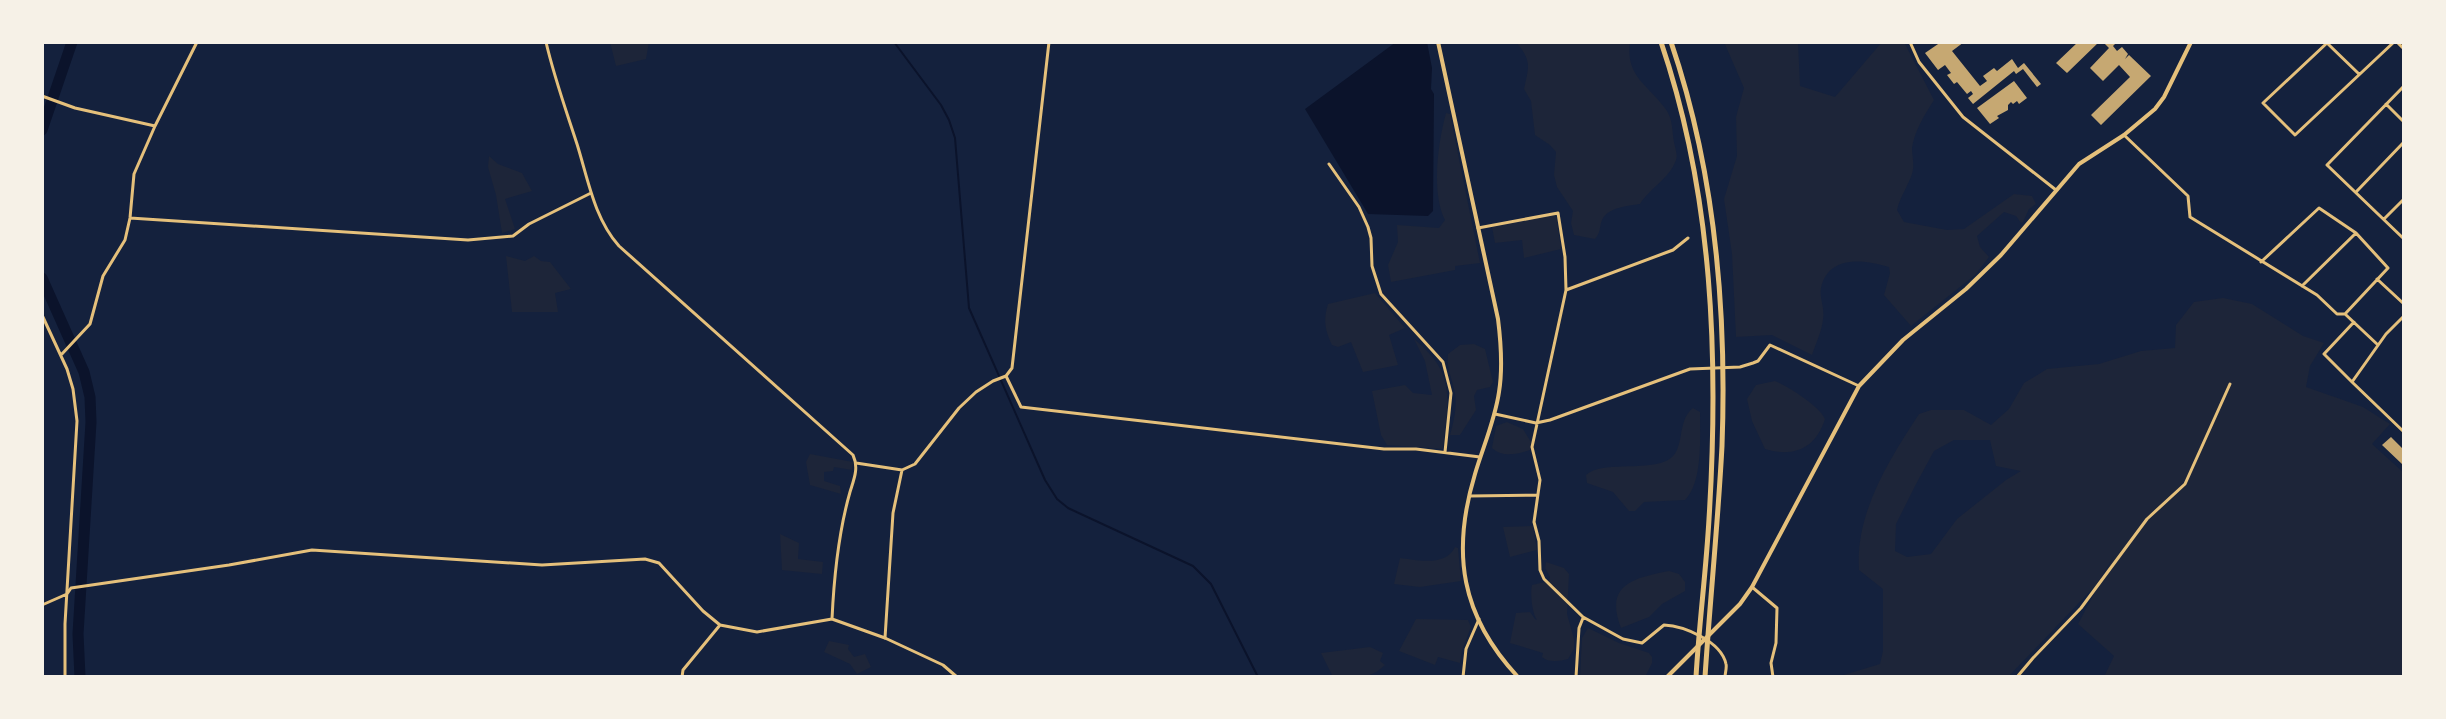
<svg xmlns="http://www.w3.org/2000/svg" width="2446" height="719" font-family="'Times New Roman',serif">
<style>
.green{fill:#1d2539;fill-rule:evenodd}
.water{fill:#0b132b}
.lines{fill:none;stroke-linecap:round;stroke-linejoin:round}
.stream{stroke:#0b132b;stroke-width:2}
.river{stroke:#0b132b;stroke-width:11}
.building{fill:#c6a872}
.minor{stroke:#e5c07b;stroke-width:3}
.tertiary{stroke:#e5c07b;stroke-width:3}
.secondary{stroke:#e5c07b;stroke-width:4}
.trunk{stroke:#e5c07b;stroke-width:4}
.motorway{stroke:#e5c07b;stroke-width:5}
</style>
<rect width="100%" height="100%" fill="#14213d"/>
<path class="green" d="M610,42H649L646,59L616,66Z
M1516,42H1630C1625,78 1650,85 1667,111C1673,121 1672,131 1674,142C1675,148 1678,155 1676,160C1670,178 1650,188 1640,204C1628,206 1608,207 1602,220C1599,228 1601,232 1595,239L1574,235L1571,223L1573,211L1557,187L1554,175L1556,152L1550,145L1535,135L1531,101L1524,89C1529,66 1532,61 1516,42Z
M1724,42H1798L1800,86L1835,97L1882,42H1904L1934,100C1925,114 1914,132 1912,148C1912,157 1915,164 1912,174C1908,186 1900,197 1897,210L1904,222L1947,230L1964,229L2014,194L2032,196L2036,204L2029,209L2023,222L2021,223L2016,216L2004,212L1977,236L1980,247L1989,257L1975,275L1911,326L1884,295L1890,273L1889,267C1864,259 1828,255 1821,288C1819,298 1825,307 1823,319C1822,331 1816,343 1812,355L1772,335L1736,337L1732,254L1724,199L1737,156L1736,117L1744,88Z
M1446,113L1450,114L1480,263L1455,266V270L1391,282L1388,265L1398,242L1397,225L1439,228L1445,220C1431,193 1438,142 1446,113Z
M489,156L498,164L522,173L532,191L505,199L515,229L502,233L496,195L488,167Z
M1556,215L1561,249L1524,258L1522,240L1495,243L1492,227Z
M506,256L525,261L534,256L541,261L550,262L571,289L555,293L558,312H512Z
M1375,293L1405,328L1389,335L1398,365L1363,372L1351,342L1338,347L1332,345C1325,330 1323,320 1328,304Z
M2223,298L2252,304L2303,336L2324,343L2310,366L2306,387L2363,407L2390,424L2372,444L2404,473V677H2104L2114,656L2078,624L2114,556L2097,584L2008,677H1837L1880,664L1883,651V589L1859,570C1855,513 1889,460 1919,414L1931,410H1964L1991,425L2009,409L2024,383L2047,369L2099,364L2141,351L2175,348L2176,325L2194,302ZM1954,440H1990L1996,466L2021,471L2006,480L1957,519L1931,554L1907,557L1895,551L1896,524L1915,486L1934,451Z
M1414,339C1457,374 1448,399 1443,449L1387,445L1381,435L1372,391L1405,385L1413,393L1432,395L1425,361Z
M1474,344L1485,349L1493,382L1490,387L1477,390L1474,396L1476,410L1460,435H1450C1454,421 1457,408 1455,394C1453,380 1446,369 1448,354L1460,345Z
M1775,381C1789,387 1819,406 1825,419C1816,448 1794,458 1765,449L1752,421L1747,399L1756,385Z
M1693,408L1700,412C1700,437 1703,482 1685,500L1644,502L1635,511H1629L1613,492L1587,483L1586,475C1601,461 1643,471 1666,461C1687,452 1675,422 1693,408Z
M1507,422L1523,429L1531,442L1530,450C1517,454 1503,458 1492,448L1496,426Z
M810,454L853,462L852,470L834,467L833,471L824,472V481L840,486L841,494L810,485L806,462Z
M1533,526L1537,550L1510,557L1503,527Z
M780,534L799,543L798,559L823,562L822,574L782,570Z
M1455,547L1458,548L1461,581L1420,587L1394,584L1400,558C1417,560 1446,567 1455,547Z
M1546,562L1564,568L1569,574L1567,614L1574,639V649L1568,659C1560,661 1549,663 1542,657L1543,653L1510,643L1516,613L1530,612L1535,619L1537,620C1532,613 1530,593 1532,585L1549,581L1550,577L1545,568Z
M1669,571L1679,574L1685,582V591L1662,604L1649,617L1621,628C1604,584 1634,578 1669,571Z
M1416,619L1468,620L1471,627L1462,650L1460,663L1438,657L1435,665L1399,651Z
M1588,628L1619,643L1649,653L1652,657V663L1645,677H1580L1582,638Z
M829,641L849,645L848,649L854,657L865,654L871,667L857,674L850,664L824,652Z
M1370,647L1383,653L1380,661L1385,665C1369,681 1354,677 1333,677L1321,653Z"/>
<path class="water" d="M1396,42H1427L1432,68L1431,89L1434,94L1433,211L1428,216L1368,214L1305,109Z"/>
<g class="lines">
<path class="stream" d="M894,42L941,105L949,120L955,138L969,308L1045,480L1057,499L1068,508L1193,566L1211,584L1258,677"/>
<path class="river" d="M42,130L72,42
M42,278L84,372L90,397L91,422L78,634L80,677"/>
</g>
<path class="building" d="M1941,42H1964L1952,51L1980,86L1987,81L1983,76L1994,68L1997,71L2012,59L2018,68L2024,63L2041,84L2037,87L2023,69L2016,74L2014,71L1973,104L1968,98L1973,94L1971,91L1967,94L1957,82L1954,84L1947,75L1951,73L1945,65L1938,70L1925,53Z
M2078,42H2099L2067,73L2056,63Z
M2103,42H2117L2113,46L2117,51L2122,47L2128,54L2125,59L2129,55L2151,76L2101,125L2091,115L2130,77L2119,65L2103,81L2090,68L2109,48Z
M2014,81L2027,98L2019,104L2017,101L2013,104L2011,102L2008,105V110L1997,116L1999,118L1990,124L1977,108Z
M2391,437L2402,448L2404,445V461L2402,464L2382,445Z"/>
<g class="lines">
<path class="minor" d="M546,42C554,77 566,110 577,144C588,179 594,218 619,246L853,455C859,468 854,479 850,492C838,534 834,576 832,619
M1910,42L1919,62L1963,117L2056,190
M2327,43L2263,103L2295,135L2394,42
M2327,43L2359,74
M2404,86L2327,165L2404,239
M42,96L75,108L155,126
M2386,104L2404,122
M2124,135L2188,196L2190,217L2317,295L2337,314H2345L2378,345
M1329,164L1359,207L1368,227L1371,238L1372,266L1381,294L1443,362L1451,393L1445,452
M2357,191L2404,142
M130,218L468,240L513,236L529,224L591,193
M2384,219L2404,199
M1478,228L1558,213L1565,257L1566,290L1532,447L1540,480L1534,522L1539,541L1540,570L1544,579L1583,617L1623,639L1642,643L1664,625C1684,626 1721,641 1726,664C1727,668 1725,673 1725,677
M2261,262L2319,208L2356,233L2388,268L2345,314
M2377,279L2404,304
M2302,286L2356,233
M1566,290L1673,250L1688,238
M42,315L67,369L73,389L77,421L65,624V677
M2404,316L2386,334L2352,382L2404,432
M61,355L90,324L103,276L125,240L130,218L134,174L155,126L197,42
M1006,376L1021,407L1384,449H1416L1480,457
M2352,382L2324,354L2354,322
M1495,414L1536,423L1550,420L1690,369L1740,367L1753,363L1758,361L1770,345L1859,386
M856,463L902,470L915,464L959,408L976,392L993,381L1006,376L1012,368L1049,42
M1470,496L1538,495
M1752,587L1777,608L1776,643L1771,663L1773,677
M42,605L67,594L71,588L229,565L312,550L542,565L645,559L659,563L703,611L720,625L757,632L832,619L885,638L893,513L902,470
M682,677L683,670L720,625
M1576,677L1579,628L1583,618
M2017,677L2033,658L2081,608L2147,519L2185,484L2230,384"/>
<path class="tertiary" d="M2397,42L2404,49
M885,638L943,665L957,677
M1463,677L1466,649L1479,619"/>
<path class="secondary" d="M1438,42L1498,319C1501,343 1503,368 1499,392C1495,420 1483,447 1475,474C1451,553 1461,616 1518,677"/>
<path class="trunk" d="M1667,677L1740,604L1752,587L1859,386L1903,340L1966,289L2001,255L2079,164L2124,135L2155,109L2164,97L2191,42"/>
<path class="motorway" d="M1661,42C1713,195 1719,359 1709,519C1706,572 1699,624 1696,677
M1671,42C1715,171 1727,310 1722,446C1718,523 1710,600 1705,677"/>
</g>
<rect width="2446" height="719" fill="none" stroke="#f6f1e7" stroke-width="88"/>
</svg>
